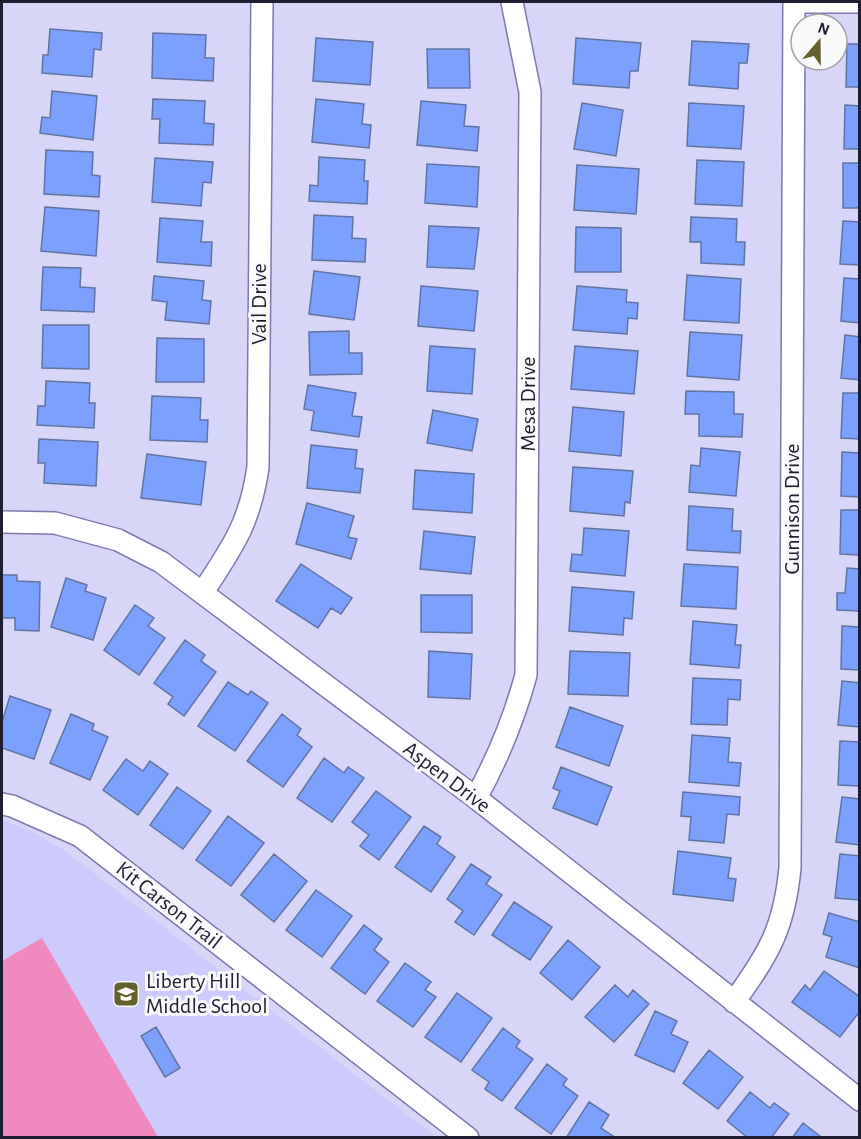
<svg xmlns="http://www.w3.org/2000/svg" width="861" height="1139" font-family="'Alegreya Sans',sans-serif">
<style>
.built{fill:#cdcafd}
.green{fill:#ef89c0}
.building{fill:#7ca0fd;stroke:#6074a3;stroke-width:1.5}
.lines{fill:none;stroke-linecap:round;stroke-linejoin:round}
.minor-casing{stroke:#7d79ad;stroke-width:24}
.minor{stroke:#fff;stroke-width:21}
.labels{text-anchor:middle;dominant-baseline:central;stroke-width:6;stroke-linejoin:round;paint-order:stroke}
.street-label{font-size:22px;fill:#1f1d32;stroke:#fafafa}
.poi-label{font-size:22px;fill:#1f1d32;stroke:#fafafa;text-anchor:start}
</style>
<rect width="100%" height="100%" fill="#d7d5f8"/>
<path class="built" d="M2,820L31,831L64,850L436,1137H2Z"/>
<path class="green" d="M42,938L158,1137H2V961Z"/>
<path class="building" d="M50,29L102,33L101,50L94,49L92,77L42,73L43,55H48Z
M153,33L206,35L205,58H214L213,81L152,78Z
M316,38L373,42L370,85L313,81Z
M576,38L641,43L638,71H630L629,88L573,84Z
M692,41L749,44L747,63H739L738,89L689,85Z
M847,44H860V87H846Z
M427,49H469L470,88H428Z
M52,91L97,96L93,140L40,133L42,117L50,118Z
M153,99L205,101L204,123L214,124L213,145L159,143L160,119H152Z
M316,99L364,104L362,124L371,125L369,148L312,142Z
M421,101L466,105L464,126L479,127L477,151L417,145Z
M582,103L623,110L616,156L574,149Z
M689,103L744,106L741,149L687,146Z
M845,105L860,106V149H844Z
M46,150L93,152L92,175L100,176L99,197L44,194Z
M319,157L365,160L364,181H368L367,204L309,201L310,185L318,186Z
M155,158L213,162L211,183L203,182L201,206L152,202Z
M697,160L744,162L742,206L695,204Z
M843,163H860V208H843Z
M427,164L479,167L477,207L425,203Z
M577,165L639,169L636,214L574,210Z
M45,207L99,211L96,256L41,251Z
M314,215L353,217L352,238L366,239L365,262L312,260Z
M691,217L737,219L736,242H745L744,265L701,263V242H690Z
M160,218L203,221L201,242H212L211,266L157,262Z
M843,221L860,222V265L840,264Z
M429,226L479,228L474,269L427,267Z
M576,227L621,228V272H575Z
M43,267L81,268L80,287L95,288L94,312L41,310Z
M314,271L360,277L354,320L309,314Z
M687,275L741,279L739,323L684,320Z
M154,276L204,281L202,300L211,301L209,324L165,320L167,302L152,300Z
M844,278L860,279V323L841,321Z
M421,286L478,291L474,331L418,326Z
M577,286L627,290L626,302L638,303L637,319L628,318L627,334L573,330Z
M43,325H89V369L42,368Z
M349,331V353H362V374L310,375L309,332Z
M690,332L742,335L739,380L687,376Z
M845,335L860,337V380L841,378Z
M157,338L204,339V382H156Z
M430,346L475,349L472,394L427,391Z
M575,346L638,351L634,394L571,389Z
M46,381L90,383L89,403H95L94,428L37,425L38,406H45Z
M308,385L356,393L352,416L362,417L359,437L311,430L314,411L304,409Z
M686,391L734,392V414H743L742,437L699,436V414H685Z
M843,393H860V439L841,438Z
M152,396L201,398L200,420H208L207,442L150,440Z
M573,407L624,412L621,456L569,451Z
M433,410L478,419L472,451L427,443Z
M39,439L98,442L96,486L44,483L45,463H38Z
M311,445L357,450L355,468L363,469L360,493L307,488Z
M701,448L740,452L736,496L689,492L691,465L700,466Z
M842,452L860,453V497L841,496Z
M147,454L206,462L201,505L141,498Z
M573,467L633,471L630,503L625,502L624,516L570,511Z
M415,470L474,474L472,513L413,509Z
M307,503L354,516L348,537L357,539L351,559L296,544Z
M689,506L733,509L732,531H741L740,553L687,550Z
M841,510H860V555L840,554Z
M584,528L629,531L625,576L570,571L572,554L582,555Z
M424,531L475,537L471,574L420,569Z
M301,564L352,598L341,614L331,608L318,628L276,601Z
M684,564L738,567L736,609L681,606Z
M847,568L860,569V611L837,610V593H845Z
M2,575H17V581L40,582L39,631L15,630V618H2Z
M66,578L87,585L85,591L106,598L93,640L51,627Z
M572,587L634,592L632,619L624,618L623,635L569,631Z
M421,595H472V633L421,632Z
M135,605L154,618L148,626L165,638L139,675L104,650Z
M693,621L737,625L735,645H741L739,668L690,664Z
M842,626L860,627V670L841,669Z
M185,640L205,655L201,661L216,672L184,716L168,704L173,697L154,683Z
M429,651L472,654L470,699L428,697Z
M570,651L630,653L628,696L568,694Z
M693,678L741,680L740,700L728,699L727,725L691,724Z
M842,681L860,683V727L838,725Z
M228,682L248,695L251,691L268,703L235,751L198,726Z
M10,696L51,710L34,759L2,748V722Z
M570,707L623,726L609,766L556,747Z
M71,714L94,724L92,730L108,737L90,780L50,763Z
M282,714L301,729L297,735L312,747L283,787L247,761Z
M692,735L730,738L728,762L741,763L739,786L689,782Z
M840,741L860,742V786L838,785Z
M324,758L344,773L348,767L364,778L332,822L297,798Z
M126,759L143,771L150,761L168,774L138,815L103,790Z
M561,767L612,787L597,825L553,808L560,791L553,788Z
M177,787L211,811L183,849L150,825Z
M376,791L411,817L379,860L360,846L369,835L352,822Z
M683,792L740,797L739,815L727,814L724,843L689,840L691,817L681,816Z
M842,797L860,799V845L836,842Z
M228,816L264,843L231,886L196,860Z
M424,826L441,837L437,844L455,857L431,892L395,867Z
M678,851L731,858L728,878L736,879L733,901L673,894Z
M274,854L307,881L274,922L241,895Z
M840,854L860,856V900L835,898Z
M471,864L491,877L486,884L502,895L474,935L455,922L463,911L447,899Z
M316,890L352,916L322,957L286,930Z
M514,902L552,927L530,960L492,935Z
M829,913L860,922V968L826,957L832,937L823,934Z
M364,925L382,939L374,950L389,962L365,994L331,968Z
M568,940L600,967L572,1000L540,973Z
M405,963L431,982L425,990L436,997L413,1027L377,1001Z
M824,971L860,997V1011L840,1037L792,1002L805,985L810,990Z
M615,985L628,997L633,990L649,1004L614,1042L585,1017Z
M457,993L492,1018L461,1062L425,1037Z
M655,1011L677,1021L671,1034L688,1042L674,1072L635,1055Z
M156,1027L180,1068L165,1077L141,1036Z
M503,1028L520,1041L516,1047L533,1059L502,1101L485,1089L489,1082L472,1070Z
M709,1050L743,1077L718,1109L683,1083Z
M547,1064L567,1079L563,1085L578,1096L551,1134L515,1108Z
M750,1092L770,1108L774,1103L789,1114L771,1138H748L727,1121Z
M589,1102L609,1115L601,1128L616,1138H566Z
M803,1123L820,1136L818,1138H792Z"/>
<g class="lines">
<defs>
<path id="minor" d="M794,2H860
M2,522L55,523L118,540L161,562L476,798L860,1100
M203,592C233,546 250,523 258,467L262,2
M476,798C498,758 514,719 526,675L530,92L512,2
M2,804L12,806L80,836L468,1138
M734,1002C769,953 784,929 790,868L794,2"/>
</defs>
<use href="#minor" class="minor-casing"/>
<use href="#minor" class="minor"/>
</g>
<defs>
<symbol id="school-square" viewBox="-11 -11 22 22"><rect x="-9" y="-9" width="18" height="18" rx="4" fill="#62602d" stroke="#fafafa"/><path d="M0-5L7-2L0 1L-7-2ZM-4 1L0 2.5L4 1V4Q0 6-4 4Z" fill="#fff"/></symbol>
</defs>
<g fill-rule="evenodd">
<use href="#school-square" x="111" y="979" width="30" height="30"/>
</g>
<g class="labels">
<g class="street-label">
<text transform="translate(259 304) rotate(-90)">Vail Drive</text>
<text transform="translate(528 404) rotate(-90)">Mesa Drive</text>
<text transform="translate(792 509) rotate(-90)">Gunnison Drive</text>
<text transform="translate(447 777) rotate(37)">Aspen Drive</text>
<text transform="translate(169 905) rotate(38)">Kit Carson Trail</text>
</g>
<g class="poi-label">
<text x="146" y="981">Liberty Hill<tspan x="146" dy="25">Middle School</tspan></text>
</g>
</g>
<rect width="861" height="1139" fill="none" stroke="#1f1d32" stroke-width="6"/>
<g transform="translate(819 42) rotate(20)"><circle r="28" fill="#fafafa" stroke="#a2a2aa" stroke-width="1.5"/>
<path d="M0-4.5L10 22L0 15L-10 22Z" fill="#62602d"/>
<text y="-9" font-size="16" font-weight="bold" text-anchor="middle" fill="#1f1d32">N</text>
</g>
</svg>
